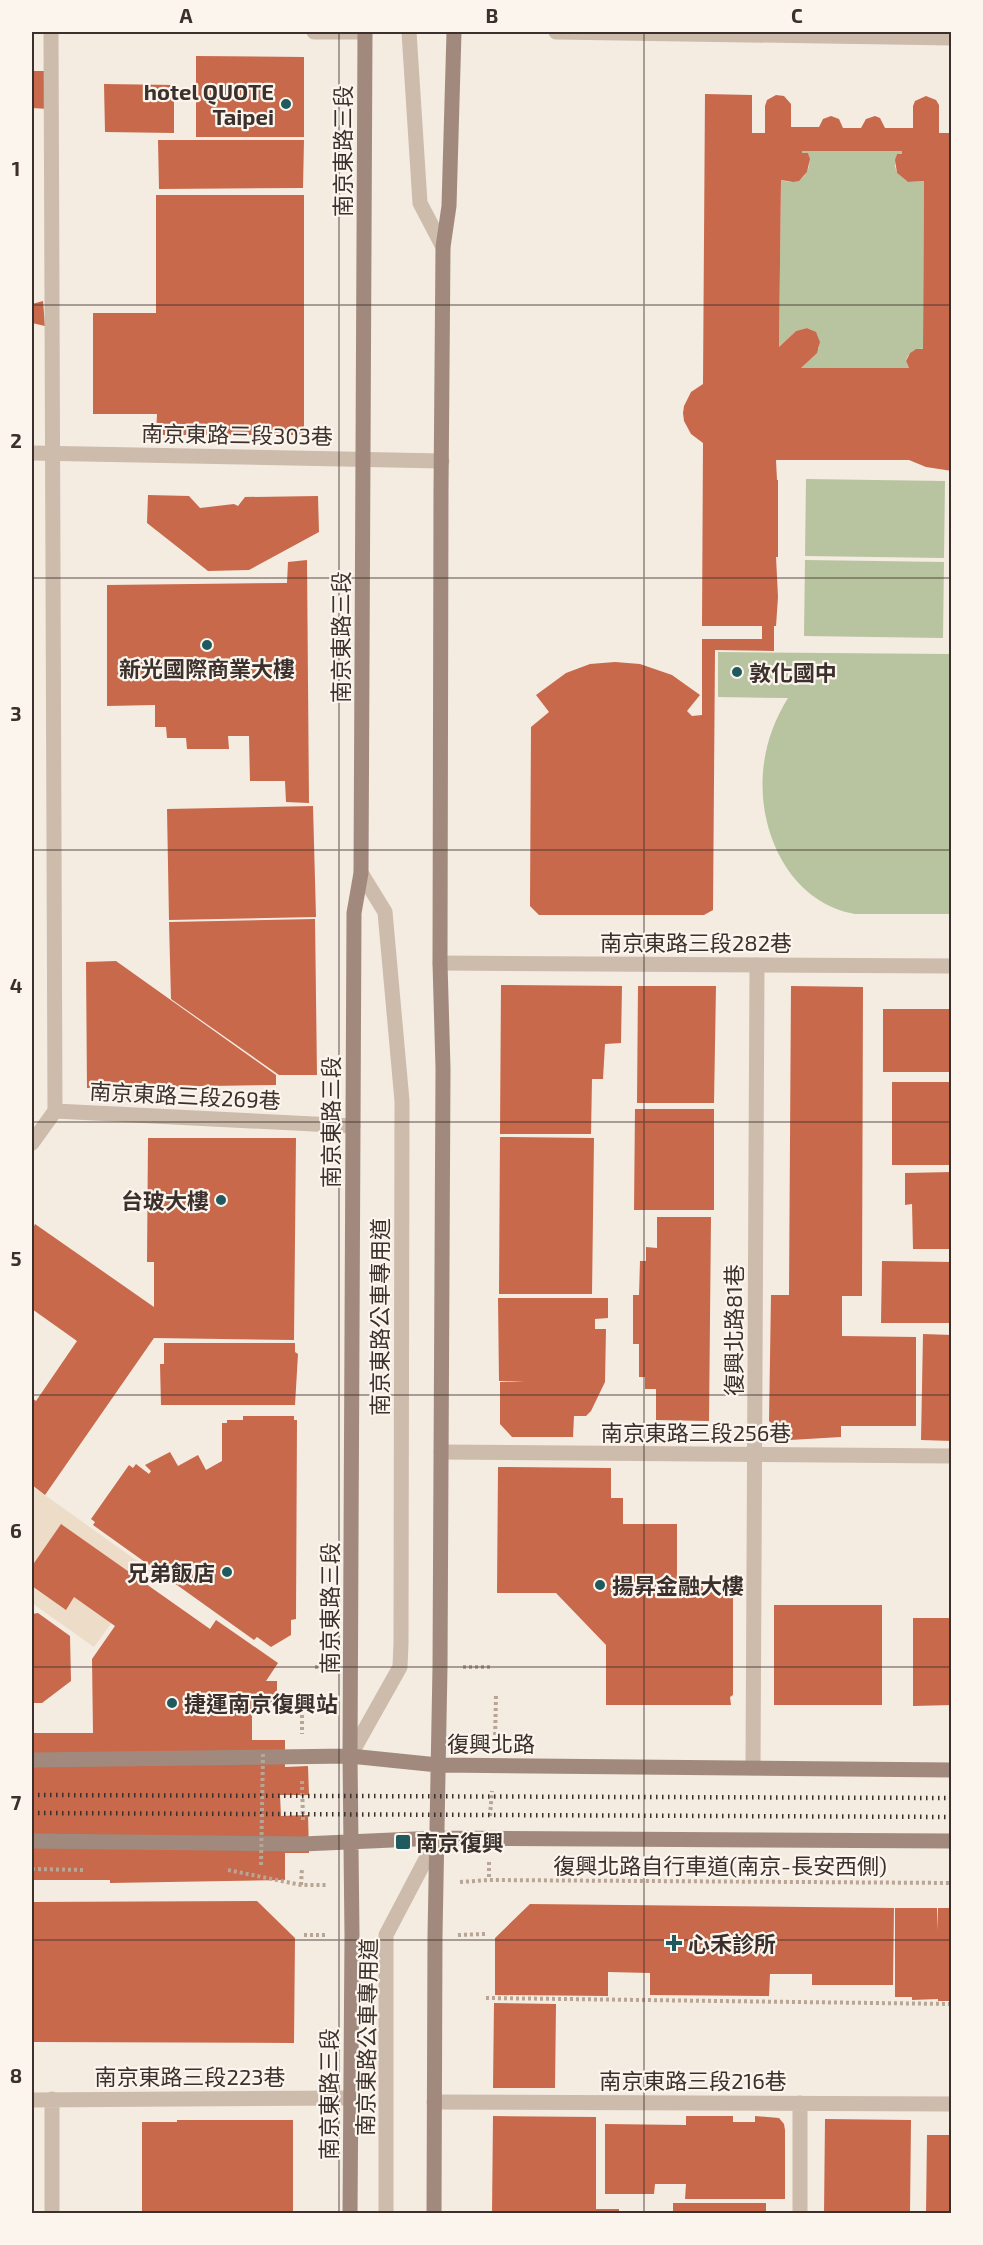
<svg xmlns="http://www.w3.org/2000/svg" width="983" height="2245" font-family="'Exo 2','Noto Sans TC',sans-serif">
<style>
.green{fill:#b8c4a0}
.plaza{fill:#ecdcc8}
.building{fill:#c8694b;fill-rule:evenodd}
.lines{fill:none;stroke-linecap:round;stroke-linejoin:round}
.path{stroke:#b9a596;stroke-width:4;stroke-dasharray:3 3;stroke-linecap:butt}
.service{stroke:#cdbbac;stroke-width:15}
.minor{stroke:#cdbbac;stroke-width:15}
.secondary{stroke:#a18a7d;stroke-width:15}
.rail{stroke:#3b302b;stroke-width:4.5;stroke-dasharray:1.5 4.5;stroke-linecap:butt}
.path-bridge{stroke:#b9a596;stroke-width:4;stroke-dasharray:3 3;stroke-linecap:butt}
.grid{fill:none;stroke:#3b302b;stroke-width:1.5;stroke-opacity:0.55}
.poi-dot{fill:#1f5a5e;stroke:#fbf5ee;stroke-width:2}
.labels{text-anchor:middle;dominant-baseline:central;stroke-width:4.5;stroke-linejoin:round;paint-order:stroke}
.poi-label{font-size:22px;font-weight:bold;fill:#3b302b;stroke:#fbf5ee;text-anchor:start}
.street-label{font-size:22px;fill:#3b302b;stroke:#fbf5ee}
.neatline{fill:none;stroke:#3b302b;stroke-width:2}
.grid-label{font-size:20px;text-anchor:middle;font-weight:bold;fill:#3b302b}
</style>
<rect width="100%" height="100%" fill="#f4ebe1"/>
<path class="green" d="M802,151H902V154H897L895,166L897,173L908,182L924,181L923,349C914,348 908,353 906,361L909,368H801L819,348C820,338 817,331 807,328L796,331L779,347L781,180C800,187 814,171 808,153H802Z
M806,479L945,481L944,558L805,556Z
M805,560L944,562L943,638L804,636Z
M718,652L951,654V914H855C787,902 755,826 764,763C767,740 776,717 788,698L718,697Z"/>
<path class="plaza" d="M32,1486L150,1570L94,1647L32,1603Z"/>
<path class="building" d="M196,56L304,57V137H196Z
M32,71H44L48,109L32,108Z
M104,84L174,85V133L105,132Z
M705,94L752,95V133H765V106L767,100L776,95L784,96L791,104V127H819L823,119L831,116L839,119L843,128H861L866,119L875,116L880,118L885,128H913V106L915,101L926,96L936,100L939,105V133H952V471L926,467L909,460H776L777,480H778V557H776L778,597L776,626H774V651L715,650L713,910L704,915H539L530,906L531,727L549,712L536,695L566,673L590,664L615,662L640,664L672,675L700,695L687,711L692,716L702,715V639H762V626H702L703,443L691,434L684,421L683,413L684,406L691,392L703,384ZM802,151H902V154H897L895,160L897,173L908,182L924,181L923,349H916L910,353L906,361L909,368H801L817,353L820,342L816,332L807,328L796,331L779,347L781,180L793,182L799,181L807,172L810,159L808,153H802Z
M158,140H304L303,188L159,189Z
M156,195H304V435H156L157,414H93V313H156Z
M43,301L45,326L32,323V304Z
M32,467H34V524H32Z
M148,495L189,496L200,508L234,504L238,506L245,497L318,496L319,532L249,570L208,571L147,523Z
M307,560L309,803L286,802L285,781H250L249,736H228L229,749H187L186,738H167L166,727H155V705L107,706V585L287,583L288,562Z
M313,806L316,917L169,920L167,809Z
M315,919L317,1075H279L171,999L169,922Z
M116,961L276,1075V1085L87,1088L86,962Z
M501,985L622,986L621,1043L605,1044L603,1079H592L591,1134H500Z
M638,986H716L714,1103H637Z
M791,986L863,987L862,1296H842V1336L916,1337V1426H841V1437L790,1440L769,1421L771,1295H789Z
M883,1009H952V1072H883Z
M892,1082H952V1165H892Z
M635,1109H714V1210H634Z
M500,1137L594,1138L592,1294H499Z
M148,1138H296L294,1340L154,1338L45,1495L32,1485V1398L36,1401L77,1341L32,1309V1230L35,1224L154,1307V1262H147Z
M952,1172V1249H913L912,1204L905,1205V1173Z
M657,1217H711L709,1421L656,1420V1389H645V1377H639V1344H633V1295H639L640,1261H646V1247L657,1248Z
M882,1261L952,1262V1323H881Z
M498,1298H608V1318L595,1319V1329H606L605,1382L591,1411L586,1416H574L573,1437H512L500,1424V1382L525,1381H499Z
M923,1334L952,1335V1441L921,1440Z
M164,1343H295V1352L298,1354L295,1405H161L160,1364H164Z
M243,1416H294V1420H297L296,1619L291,1620V1635L271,1647L257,1637L254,1640L93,1525L95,1522L91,1519L129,1465L133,1468L136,1464L149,1474L151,1471L145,1465L170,1452L178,1466L198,1455L206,1470L222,1461V1423H227V1420H243Z
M498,1467L611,1468V1498H623V1524H677V1579H703V1591H733V1695L730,1697L731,1705H606V1645L556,1593H497Z
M61,1524L210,1629L216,1620L278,1663L266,1681H277V1703H259V1698L252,1699V1740H285V1767L308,1766L309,1795H280L281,1816L308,1815L309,1853H285V1880L110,1883V1880H32V1733H93L92,1659L115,1626L74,1597L66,1610L32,1586V1566Z
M774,1605H882V1705H774Z
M38,1613L70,1636L71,1681L42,1703H32V1614Z
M913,1618H952V1705L913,1706Z
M257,1901L295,1938L294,2043L32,2042V1902Z
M530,1904L894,1908L893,1985H812V1974H770L769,1996L650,1995V1973L608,1972V1996L495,1995V1938Z
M895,1908H937V1931L938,1908H952V2001H938V1999L912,2000V1997H895Z
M494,2003L556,2004L555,2088H493Z
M493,2116L596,2117V2209H619V2214H492Z
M686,2116H733V2122H755V2116L779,2118L784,2124L785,2130V2199H685L686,2184H655L654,2194H605V2124L686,2125Z
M825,2119L911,2120L910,2214H824Z
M177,2120H293V2214H142V2122H177Z
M927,2135H952V2214H926Z
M673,2203H766V2214H673Z"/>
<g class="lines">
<path class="path" d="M315,1667H327
M463,1667H492
M302,1709V1734
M495,1741L496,1695
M302,1781L303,1821
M490,1816L492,1791
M489,1862V1880
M32,1869L86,1870
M228,1870L301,1885H327
M460,1882L489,1880L952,1883
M301,1885L302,1868
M304,1935H328
M458,1935L485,1934
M486,1998L952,2004"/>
<path class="service" d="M51,32L55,1111
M409,32L420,203L443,247
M55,1111L353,1126
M32,1143L55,1111
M350,1756L400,1667L401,1643L402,1101L385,912L361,873
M753,1768L757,965
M52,2099V2214
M32,2100L349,2098
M434,2102L952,2104
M386,2214V1935L437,1838
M800,2214V2103"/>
<path class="minor" d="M314,32H365
M556,32L952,38
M32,453L442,461
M440,963L952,966
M441,1452L952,1456"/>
<path class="secondary" d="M32,1760L350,1756L438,1765L952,1770
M32,1841L303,1844L437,1838L952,1841
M350,2214L352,1935L350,1756L354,913L361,873L365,32
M434,2214L435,1936L440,1667L443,1068L440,963L441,493L443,247L449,206L454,32"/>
<path class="rail" d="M32,1795L952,1798
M32,1813L952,1817"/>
<path class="path-bridge" d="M261,1865L263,1754"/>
</g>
<path class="grid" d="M339,32V2214M644,32V2214M32,305H952M32,578H952M32,850H952M32,1122H952M32,1395H952M32,1667H952M32,1940H952"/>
<g class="poi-dot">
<circle cx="286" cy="104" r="6"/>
<circle cx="207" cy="645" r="6"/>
<circle cx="737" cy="672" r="6"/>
<circle cx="221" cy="1200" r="6"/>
<circle cx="227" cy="1572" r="6"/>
<circle cx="600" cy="1585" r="6"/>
<circle cx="172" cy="1703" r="6"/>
<rect x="395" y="1834" width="16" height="16" rx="3"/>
<path d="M671 1934h6v6h6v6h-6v6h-6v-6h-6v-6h6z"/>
</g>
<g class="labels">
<g class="poi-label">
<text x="274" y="91" text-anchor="end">hotel QUOTE<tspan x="274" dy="25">Taipei</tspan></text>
<text x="207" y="668" text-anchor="middle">新光國際商業大樓</text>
<text x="749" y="672">敦化國中</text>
<text x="209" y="1200" text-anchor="end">台玻大樓</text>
<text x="215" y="1572" text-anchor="end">兄弟飯店</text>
<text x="612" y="1585">揚昇金融大樓</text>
<text x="184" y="1703">捷運南京復興站</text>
<text x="416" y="1842">南京復興</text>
<text x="688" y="1943">心禾診所</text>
</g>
<g class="street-label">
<text transform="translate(342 151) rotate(-90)">南京東路三段</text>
<text transform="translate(237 434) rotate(1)">南京東路三段303巷</text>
<text transform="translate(340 637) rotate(-90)">南京東路三段</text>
<text x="696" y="942">南京東路三段282巷</text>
<text transform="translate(185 1095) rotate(3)">南京東路三段269巷</text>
<text transform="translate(330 1122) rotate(-90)">南京東路三段</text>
<text transform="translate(379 1317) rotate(-90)">南京東路公車專用道</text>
<text transform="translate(733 1330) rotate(-90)">復興北路81巷</text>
<text x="696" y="1432">南京東路三段256巷</text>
<text transform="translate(329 1608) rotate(-90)">南京東路三段</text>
<text x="491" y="1743">復興北路</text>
<text x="720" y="1865">復興北路自行車道(南京-長安西側)</text>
<text transform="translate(366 2037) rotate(-89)">南京東路公車專用道</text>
<text x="190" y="2076">南京東路三段223巷</text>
<text x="693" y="2080">南京東路三段216巷</text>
<text transform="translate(328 2094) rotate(-90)">南京東路三段</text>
</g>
</g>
<rect width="983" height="2245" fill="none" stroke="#fbf5ee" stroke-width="66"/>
<rect x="33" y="33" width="917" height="2179" class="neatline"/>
<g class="grid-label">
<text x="186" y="23">A</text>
<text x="492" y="23">B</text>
<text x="797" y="23">C</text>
<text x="16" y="176">1</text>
<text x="16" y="448">2</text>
<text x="16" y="721">3</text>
<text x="16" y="993">4</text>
<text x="16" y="1266">5</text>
<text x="16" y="1538">6</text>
<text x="16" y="1810">7</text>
<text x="16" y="2083">8</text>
</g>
</svg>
